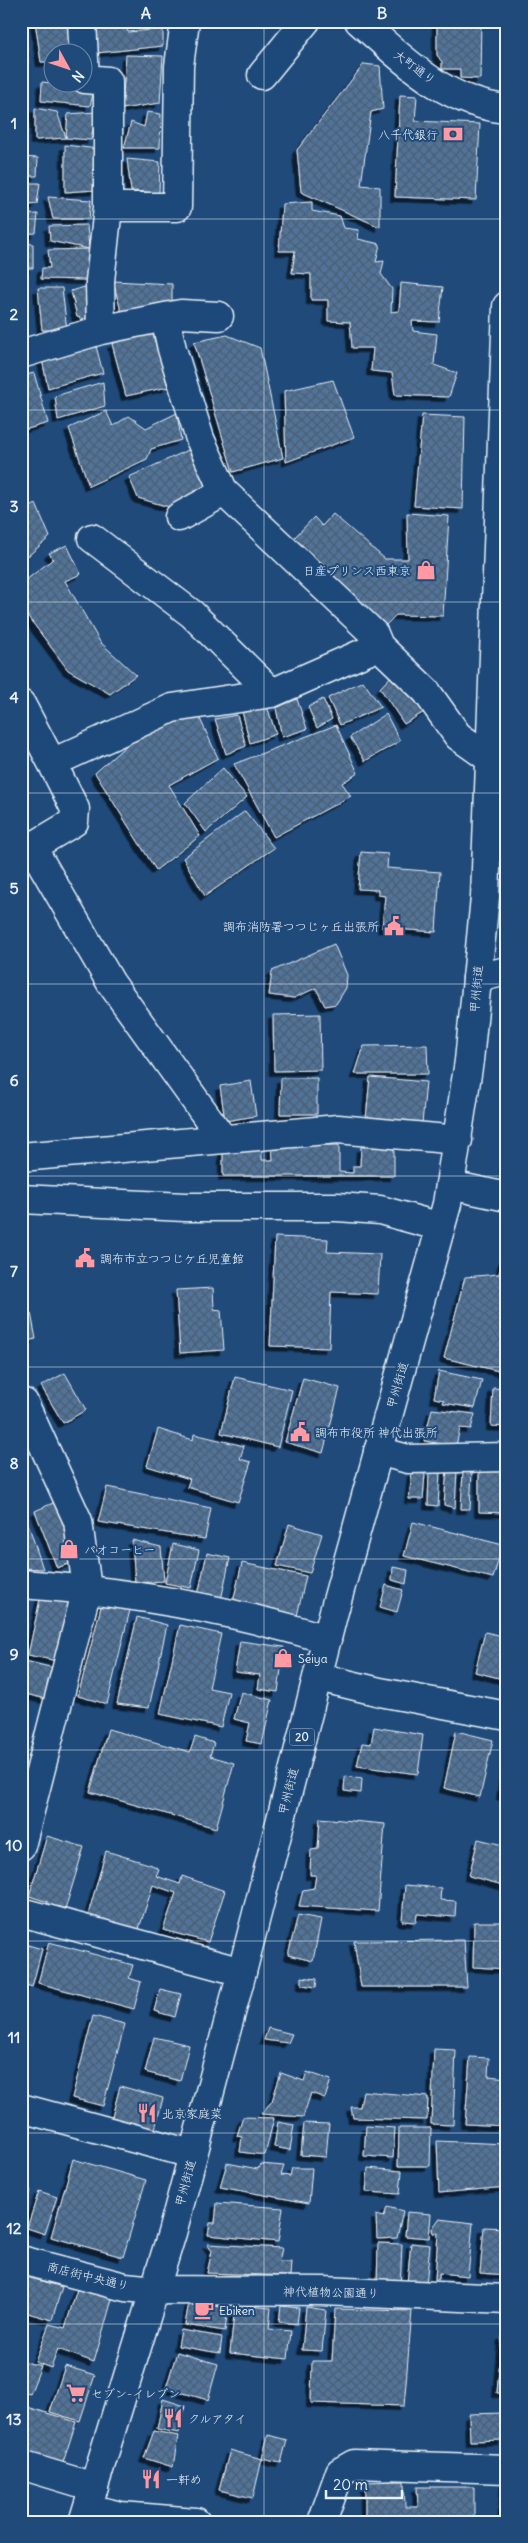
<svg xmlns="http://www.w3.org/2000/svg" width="528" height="2543" font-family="Delius,'Klee One',sans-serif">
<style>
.building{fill:url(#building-cross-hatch);stroke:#e8f1f8;filter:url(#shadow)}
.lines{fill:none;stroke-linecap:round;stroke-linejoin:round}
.minor-casing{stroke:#e8f1f8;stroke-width:31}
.highway-casing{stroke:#e8f1f8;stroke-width:31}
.minor{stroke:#1f4a7a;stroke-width:28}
.highway{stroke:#1f4a7a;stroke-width:28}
.grid{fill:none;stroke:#e8f1f8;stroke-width:1;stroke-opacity:0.55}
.labels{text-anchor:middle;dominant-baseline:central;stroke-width:4;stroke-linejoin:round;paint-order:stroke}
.shield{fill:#1f4a7a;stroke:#acbfd2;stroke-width:1}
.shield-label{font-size:11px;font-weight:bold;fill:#e8f1f8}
.street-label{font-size:12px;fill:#e8f1f8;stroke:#1f4a7a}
.poi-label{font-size:12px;fill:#e8f1f8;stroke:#1f4a7a;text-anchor:start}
.neatline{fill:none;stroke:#e8f1f8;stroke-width:2}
.grid-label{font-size:16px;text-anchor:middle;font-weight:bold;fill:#e8f1f8}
</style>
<defs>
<pattern id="building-cross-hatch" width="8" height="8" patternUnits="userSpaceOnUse" patternTransform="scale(1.25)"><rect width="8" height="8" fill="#517399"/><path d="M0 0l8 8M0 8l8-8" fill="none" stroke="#4c5e72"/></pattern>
<filter id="shadow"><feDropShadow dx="-4.5" dy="4.5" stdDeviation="0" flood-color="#0009"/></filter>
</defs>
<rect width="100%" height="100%" fill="#1f4a7a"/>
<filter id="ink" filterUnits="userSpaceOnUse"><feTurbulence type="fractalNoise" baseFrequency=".02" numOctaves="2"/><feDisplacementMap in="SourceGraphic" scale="10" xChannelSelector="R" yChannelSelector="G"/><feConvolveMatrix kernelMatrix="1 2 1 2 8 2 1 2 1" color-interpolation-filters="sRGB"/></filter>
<g filter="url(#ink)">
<path class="building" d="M21,21H25L28,63H21Z
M35,21H67L70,52H52V62H41Z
M94,21H124L128,32L163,29V46L97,53Z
M437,21H481L480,79L460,78V69H442V62L437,55Z
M126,55L163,56L160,103L122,109Z
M364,64L380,66L383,109L371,112L361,185L380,187V227L301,192L297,150Z
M42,82L95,87L90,106L41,101Z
M400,95L417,96L415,121L480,124L476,200L395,197Z
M35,108L57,112L66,138L35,140Z
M96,112L91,140L66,138L68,114Z
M147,112L161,114L160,148H124L131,122L144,127Z
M65,145L98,149L96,190L65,192Z
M21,157L38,158L37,176H21Z
M127,159L160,162L159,193L131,191Z
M21,183H40L37,204L21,206Z
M48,197L91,200L89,219H53Z
M312,202V211L340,216L344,228L359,230L358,239L380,244L376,262L384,261L381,274L392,289L391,312L399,311L401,283L443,287L439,322L412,321L413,331L437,334L434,365L457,373L449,397L395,395L392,373L371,371L373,348H352L350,322L328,321V300H311V274L292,273L295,251H279L282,204Z
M38,214L36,233L21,234V215Z
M87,225L89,249L50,241L49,226Z
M21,243L33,244V268H21Z
M89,249L87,280L41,279L42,268H50L48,250Z
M21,274H27L21,341Z
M113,281L172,284V308L121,311Z
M88,286V320L77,317L71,291Z
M38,288H62L67,330H42Z
M154,328L153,335L168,387L126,396L112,344Z
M227,335L260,348L283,458L233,472L194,342Z
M96,346L103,373L48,388L42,359Z
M34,373L48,423L21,431V376Z
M333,380L354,437L286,462L284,391Z
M103,382L105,406L58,420L55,396Z
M106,411L113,426L129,416L146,428L177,413L181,440L151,449L147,459L89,486L69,428Z
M422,415L465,417L463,509L414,506Z
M195,447L216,490L176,509L138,498L129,477Z
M36,504L50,537L21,562V512Z
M407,513L449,516L443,616L396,615L384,627L294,538L314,517L322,526L333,514L385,559H408Z
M67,545L81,574L65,581L100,642L136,675L110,694L68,670L21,607V584L53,559L49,553Z
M395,672L431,708L404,724L380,688Z
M363,681L381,707L340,725L328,698Z
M297,699L307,729L282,737L276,708Z
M323,699L332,719L317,728L308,707Z
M266,703L276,734L250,743L242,711Z
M196,710L218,758L169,785L200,836L156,870L95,773L138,735Z
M386,714L400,741L365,761L350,737Z
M237,715L246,746L226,754L215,719Z
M336,725L358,773L342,783L351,796L274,837L234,764Z
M21,751L28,763L21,767Z
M223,768L247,797L206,832L185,803Z
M245,811L274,848L205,896L183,858Z
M361,852L388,854L387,868L440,872L436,932L382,928L385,896L378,895V890L358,889Z
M334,944L347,975L346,988L336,1004L325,1006L316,988L294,998L269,995L272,971Z
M320,1014L321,1070L274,1071L273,1015Z
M427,1045L428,1074H355L364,1046Z
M370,1077L426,1082L422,1124L366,1119Z
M281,1078H317V1114H280Z
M251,1081L256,1116L225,1121L220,1086Z
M272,1145H339V1172L353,1173V1166H360L361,1147H394V1176H223V1146H262V1160H273Z
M275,1237L328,1239L327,1252L380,1254L378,1294L331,1292L329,1348L270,1346Z
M504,1256L507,1257V1373L444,1358L465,1277L499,1274Z
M213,1288L214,1309L221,1310L224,1350L180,1353L176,1290Z
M31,1313L36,1339L21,1342V1315Z
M439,1371L482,1380L475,1408L443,1403L444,1400L434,1398Z
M65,1373L86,1410L63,1423L41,1386Z
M235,1377L292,1390L278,1447L221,1433Z
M303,1378L340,1388L323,1453L285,1442Z
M493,1388L507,1389V1427L491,1426Z
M432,1409L475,1414L471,1429L460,1428L456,1446L424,1441Z
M158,1429L193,1440L194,1434L244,1446L240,1459L251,1462L238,1502L187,1487L190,1479L147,1466Z
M479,1468L507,1469V1513L479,1512Z
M447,1469L457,1470L455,1508L444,1505Z
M463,1471H472L470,1509H461Z
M412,1472L425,1474L423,1499H409Z
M429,1472H440L438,1506L428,1505Z
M107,1487L211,1508L205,1539L98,1522Z
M62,1499L82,1559L57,1568L35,1511Z
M21,1502L43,1569L21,1568Z
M413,1522L503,1545L493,1578L404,1556Z
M289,1524L322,1534L310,1573L277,1566Z
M132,1540L161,1547L164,1581L135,1583Z
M173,1544L199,1550L191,1588L165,1583Z
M207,1553L230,1558L221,1600L198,1595Z
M242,1563L306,1576L297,1616L233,1602Z
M393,1567L408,1570L406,1584L392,1580Z
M386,1585L403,1590L397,1612L380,1607Z
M42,1590L81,1598L67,1663L28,1655Z
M102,1603L130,1610L107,1704L78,1696Z
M137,1617L167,1625L149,1708L117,1704Z
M180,1625L221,1634L209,1688L229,1692L221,1727L160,1714Z
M485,1632L507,1637V1680L475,1672Z
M240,1641L284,1647L278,1692L258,1689L260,1675L235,1672Z
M21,1660L62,1670L55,1701L21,1693Z
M241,1692L272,1700L262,1744L246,1741L250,1723L234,1719Z
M374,1727L423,1735L418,1774L357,1766L362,1743L371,1744Z
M108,1729L190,1752L195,1737L214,1743L210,1756L234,1763L216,1828L90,1792Z
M456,1731L493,1740L480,1797L444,1788Z
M507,1751V1796L501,1795Z
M345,1776L362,1779L361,1793L344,1791Z
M320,1818L385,1824L378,1911L299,1906L303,1890L314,1888L316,1875H310L311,1850L318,1849Z
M47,1836L84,1847L64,1913L46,1908L48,1902L29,1896Z
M478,1839L507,1846V1886L469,1876Z
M106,1851L152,1865L159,1869L156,1876L180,1884L182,1876L225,1891L208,1942L163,1930L176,1893L153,1885L137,1935L86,1922Z
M405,1885L441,1888L440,1900L456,1901L455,1917L417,1914L416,1922L402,1921Z
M298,1915L321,1919L313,1961L288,1955Z
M474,1922H507V1969L473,1967Z
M464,1940L467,1987H361L354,1941Z
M49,1942L133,1965L129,1978L141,1982L134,2009L38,1983Z
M21,1943L42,1949L32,1987L21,1983Z
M302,1977L317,1979L316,1987L302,1985Z
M160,1989L181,1994L175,2017L154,2011Z
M93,2016L125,2024L103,2106L72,2098Z
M268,2028L292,2034L288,2043L264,2040Z
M154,2037L189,2045L180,2081L145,2072Z
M434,2049L456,2050L453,2125L431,2124Z
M470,2057L489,2058L488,2076L507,2078V2126L465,2124Z
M307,2072L331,2080L325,2098L311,2093L303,2117L261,2114L272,2101L281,2073L304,2081Z
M120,2086L163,2098L155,2129L112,2117Z
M363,2091L428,2097L427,2120L353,2118L351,2107H360Z
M243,2117L274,2118L265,2155L240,2152L242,2137L237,2136Z
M278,2122L294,2125L290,2150L274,2147Z
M304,2123L329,2124L326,2157L301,2155Z
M366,2126L395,2128L393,2158L364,2156Z
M399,2128H431L430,2166H398Z
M437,2141L507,2144V2187L439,2193Z
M73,2159L146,2180L123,2257L51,2237Z
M227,2163L258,2169L260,2164L284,2166L281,2175L290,2176L292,2168H312L309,2203L220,2187Z
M368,2168L402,2171L400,2194L366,2192Z
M21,2187L30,2190L21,2227Z
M39,2191L57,2197L45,2234L27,2228Z
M217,2203L283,2208L278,2242L208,2235L210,2223H215Z
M387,2207L403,2211L397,2238L377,2239L376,2215L384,2217Z
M407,2212L431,2214L429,2238L405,2236Z
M439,2219L473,2223L468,2276L439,2273V2279L435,2280L438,2233H433L432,2229Z
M484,2227L507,2228V2275L480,2273Z
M378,2243L402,2244L400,2289L377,2288Z
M411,2243L430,2245L426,2285L407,2283Z
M207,2244L282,2248L279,2262H291L290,2276L207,2273L212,2251Z
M21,2275L62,2287L52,2320L21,2311Z
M78,2286L113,2296L94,2362L58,2349L51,2368L35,2362L49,2324L65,2328Z
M189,2302L228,2308L225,2331L185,2325Z
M235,2305L271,2308L269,2329L291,2331L288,2359L230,2353Z
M281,2306L299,2308L297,2324L279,2322Z
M306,2307L326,2310L322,2351L302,2350Z
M335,2309L412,2311L404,2406L311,2403L312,2361H332Z
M181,2330L222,2337L220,2353L178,2346Z
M502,2336H507V2393H497Z
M177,2352L218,2364L208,2400L166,2388Z
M21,2361L41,2366L30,2394L21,2392Z
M65,2366L95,2375L80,2421L50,2412Z
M163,2399L185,2406L179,2433L157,2429Z
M21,2405L76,2422L61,2469L21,2456Z
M502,2413L503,2440L470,2441L469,2414Z
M154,2431L178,2436L173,2467L144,2458Z
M268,2435L287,2440L281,2463L262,2459Z
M230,2450L262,2459L253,2498L219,2490Z
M505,2479L507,2522H502Z
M404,2481L405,2507H418L417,2487H474V2522H365V2482Z"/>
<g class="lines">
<defs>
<path id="minor" d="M82,21L85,79L108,81V207L100,281L101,330
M359,21C404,60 445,103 507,109
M262,75L306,21
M108,207H177L179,66L185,21
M165,317L172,349L200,439L224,492L374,634L379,646L426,691L458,736L489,758L507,759
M21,354L101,330L165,317L181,314L219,316
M179,517L224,492
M92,538L192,614L272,693
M21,704L52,763L172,708L272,693L379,646
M52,763L75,809L74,822L32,847L111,983L223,1139
M477,978L507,971
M21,1157L338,1129L458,1140
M450,1185L507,1197
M21,1199L185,1207H337L380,1210L441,1227
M21,1403H24L78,1521L87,1589L21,1846
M378,1451L408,1459L507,1457
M21,1584C125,1591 228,1609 327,1639
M318,1677L380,1692L507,1716
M21,1912L242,1972
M21,2108L192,2154
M21,2260L125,2287L155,2290L323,2291L507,2299
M21,2465L94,2487
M88,2508L121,2516L196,2522
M322,2522L340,2472L354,2464L507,2469"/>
<path id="highway" d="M83,2522L172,2233L242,1972L333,1615L447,1204L469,1061L485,897L507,306"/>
</defs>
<use href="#minor" class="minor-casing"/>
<use href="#highway" class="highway-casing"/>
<use href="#minor" class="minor"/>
<use href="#highway" class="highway"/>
</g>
</g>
<path class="grid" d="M264,21V2522M21,219H507M21,410H507M21,602H507M21,793H507M21,984H507M21,1176H507M21,1367H507M21,1559H507M21,1750H507M21,1941H507M21,2133H507M21,2324H507"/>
<defs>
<symbol id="bank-bare" viewBox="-9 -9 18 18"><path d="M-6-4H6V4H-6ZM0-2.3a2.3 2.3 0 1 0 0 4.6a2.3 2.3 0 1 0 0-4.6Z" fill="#ff9aa2" stroke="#1f4a7a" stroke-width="2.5" paint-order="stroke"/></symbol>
<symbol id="shop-bare" viewBox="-9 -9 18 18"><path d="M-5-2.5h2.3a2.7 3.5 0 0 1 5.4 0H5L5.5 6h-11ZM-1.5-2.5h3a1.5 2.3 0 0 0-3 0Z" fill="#ff9aa2" stroke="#1f4a7a" stroke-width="2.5" paint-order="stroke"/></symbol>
<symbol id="civic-bare" viewBox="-9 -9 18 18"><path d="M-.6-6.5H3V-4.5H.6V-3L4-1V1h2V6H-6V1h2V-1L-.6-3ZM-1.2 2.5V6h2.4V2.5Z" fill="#ff9aa2" stroke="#1f4a7a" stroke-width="2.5" paint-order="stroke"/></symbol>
<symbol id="restaurant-bare" viewBox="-9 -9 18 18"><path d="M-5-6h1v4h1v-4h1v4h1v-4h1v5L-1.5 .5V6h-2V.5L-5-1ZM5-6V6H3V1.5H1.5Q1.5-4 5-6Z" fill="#ff9aa2" stroke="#1f4a7a" stroke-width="2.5" paint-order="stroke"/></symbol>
<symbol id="cafe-bare" viewBox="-9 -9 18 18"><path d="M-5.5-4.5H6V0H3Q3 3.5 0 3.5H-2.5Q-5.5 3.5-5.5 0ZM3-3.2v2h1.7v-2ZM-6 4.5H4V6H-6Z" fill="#ff9aa2" stroke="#1f4a7a" stroke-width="2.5" paint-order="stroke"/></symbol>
<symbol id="supermarket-bare" viewBox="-9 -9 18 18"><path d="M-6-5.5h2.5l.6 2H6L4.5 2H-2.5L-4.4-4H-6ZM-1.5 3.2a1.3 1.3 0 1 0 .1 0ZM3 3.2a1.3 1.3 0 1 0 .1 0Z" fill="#ff9aa2" stroke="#1f4a7a" stroke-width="2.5" paint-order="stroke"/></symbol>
</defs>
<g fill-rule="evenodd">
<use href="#bank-bare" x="439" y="120" width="28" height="28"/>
<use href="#shop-bare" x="412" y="556" width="28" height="28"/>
<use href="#civic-bare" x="380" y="912" width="28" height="28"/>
<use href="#civic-bare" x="71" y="1244" width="28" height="28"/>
<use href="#civic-bare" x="286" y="1418" width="28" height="28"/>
<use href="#shop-bare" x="55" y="1535" width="28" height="28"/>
<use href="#shop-bare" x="269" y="1644" width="28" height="28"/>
<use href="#restaurant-bare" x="133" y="2099" width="28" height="28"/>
<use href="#cafe-bare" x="190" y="2296" width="28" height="28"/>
<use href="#supermarket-bare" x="62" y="2379" width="28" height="28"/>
<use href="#restaurant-bare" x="159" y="2404" width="28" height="28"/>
<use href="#restaurant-bare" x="137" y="2465" width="28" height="28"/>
</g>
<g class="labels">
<rect class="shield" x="289.5" y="1728.5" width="25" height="17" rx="4"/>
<g class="shield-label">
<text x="302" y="1737">20</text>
</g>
<g class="street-label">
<text transform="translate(415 67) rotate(37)">大町通り</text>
<text transform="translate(476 989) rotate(-85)">甲州街道</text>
<text transform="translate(397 1385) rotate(-74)">甲州街道</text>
<text transform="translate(288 1791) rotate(-76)">甲州街道</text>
<text transform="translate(185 2183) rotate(-75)">甲州街道</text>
<text transform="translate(88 2276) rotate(14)">商店街中央通り</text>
<text transform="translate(331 2292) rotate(1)">神代植物公園通り</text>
</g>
<g class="poi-label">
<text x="438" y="134" text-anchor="end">八千代銀行</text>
<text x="411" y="570" text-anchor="end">日産プリンス西東京</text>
<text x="379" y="926" text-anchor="end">調布消防署つつじヶ丘出張所</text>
<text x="100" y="1258">調布市立つつじケ丘児童館</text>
<text x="315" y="1432">調布市役所 神代出張所</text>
<text x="84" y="1549">パオコーヒー</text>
<text x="298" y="1658">Seiya</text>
<text x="162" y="2113">北京家庭菜</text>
<text x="219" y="2310">Ebiken</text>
<text x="91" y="2393">セブン-イレブン</text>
<text x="188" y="2418">クルアタイ</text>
<text x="166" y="2479">一軒め</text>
</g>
</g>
<rect width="528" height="2543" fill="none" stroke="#1f4a7a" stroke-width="55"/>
<g transform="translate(68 68) rotate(130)"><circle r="24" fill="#1f4a7a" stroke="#6f8dac"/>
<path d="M0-4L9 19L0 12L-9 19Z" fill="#ff9aa2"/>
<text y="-8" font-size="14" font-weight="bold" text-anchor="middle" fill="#e8f1f8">N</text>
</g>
<path d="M326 2490v8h76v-8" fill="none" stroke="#e8f1f8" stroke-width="2.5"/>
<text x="333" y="2490" font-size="15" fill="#e8f1f8" stroke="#1f4a7a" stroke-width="4" paint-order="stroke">20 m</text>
<rect x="28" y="28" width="472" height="2488" class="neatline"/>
<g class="grid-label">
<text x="146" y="19">A</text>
<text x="382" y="19">B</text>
<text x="14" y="129">1</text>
<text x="14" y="320">2</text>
<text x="14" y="512">3</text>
<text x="14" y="703">4</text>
<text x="14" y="894">5</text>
<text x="14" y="1086">6</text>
<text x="14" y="1277">7</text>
<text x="14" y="1469">8</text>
<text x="14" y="1660">9</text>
<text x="14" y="1851">10</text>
<text x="14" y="2043">11</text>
<text x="14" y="2234">12</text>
<text x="14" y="2425">13</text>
</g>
</svg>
